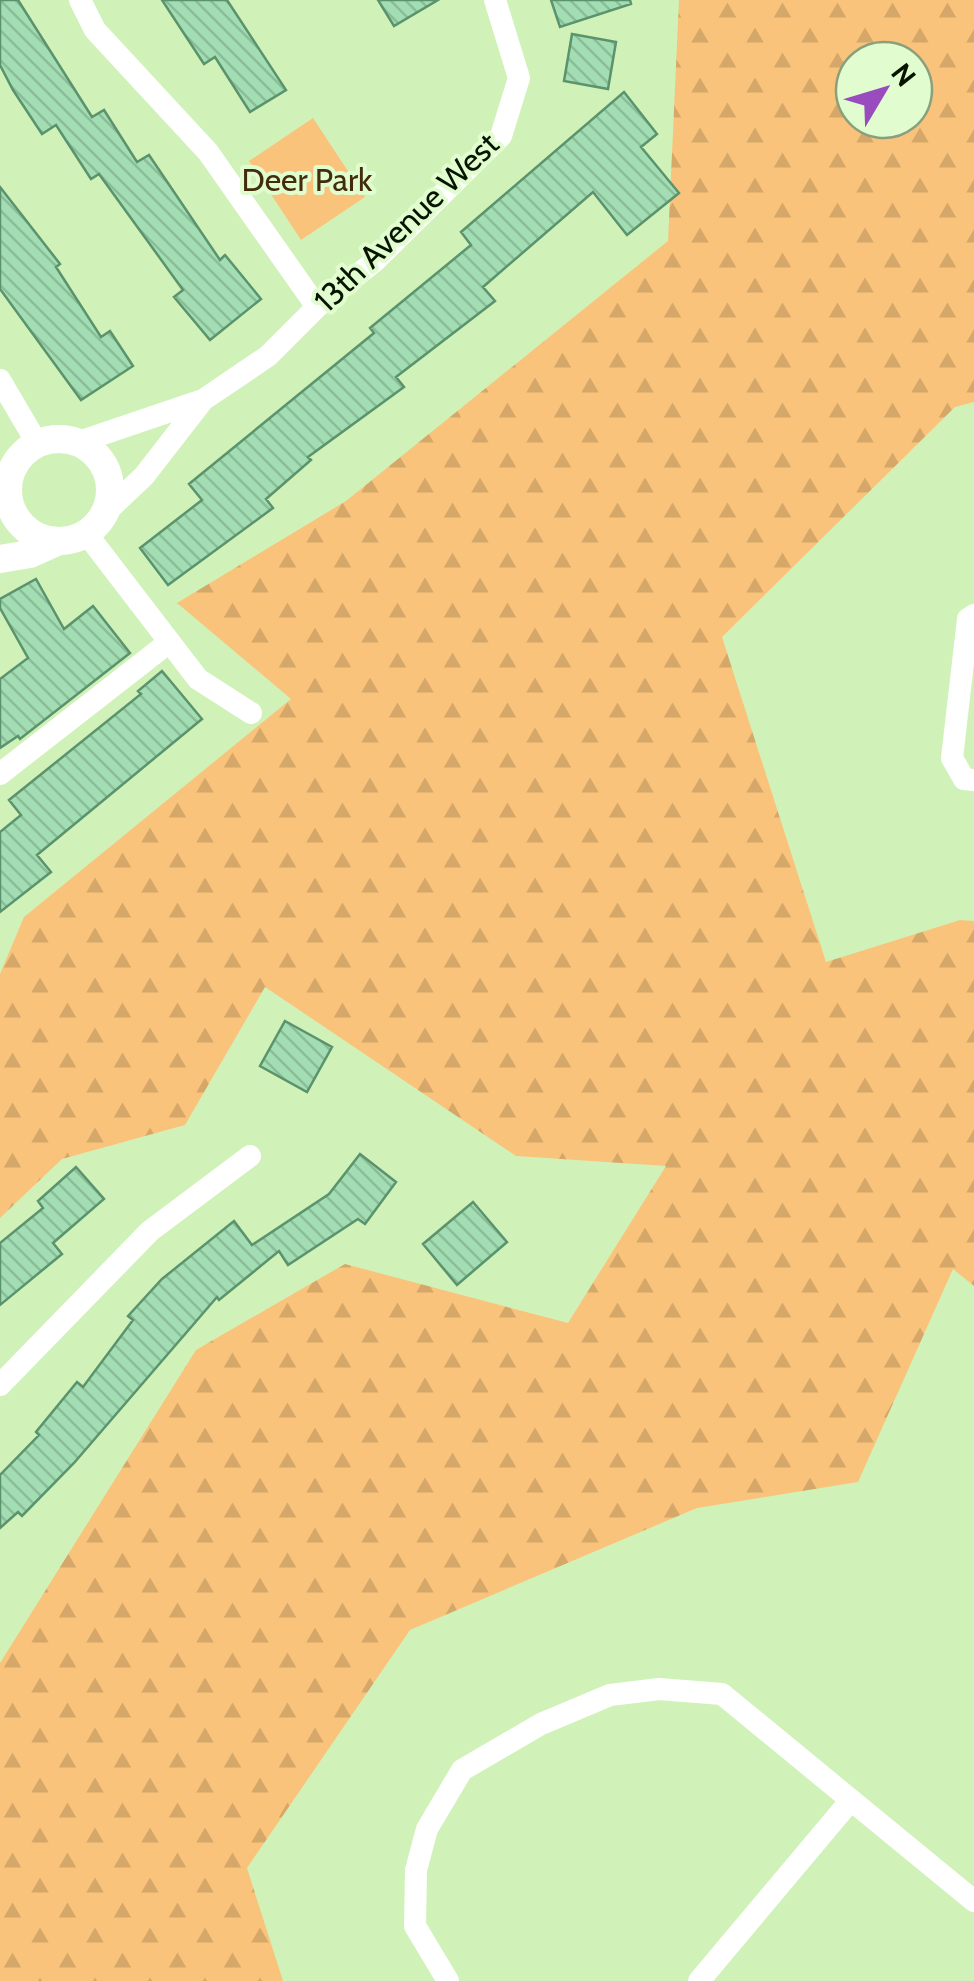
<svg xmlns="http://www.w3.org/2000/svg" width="974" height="1981" font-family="Cabin,sans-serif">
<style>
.green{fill:#fac37b}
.forest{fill:url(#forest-firs);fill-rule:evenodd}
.building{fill:url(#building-back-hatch);stroke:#5b936c;stroke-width:2.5}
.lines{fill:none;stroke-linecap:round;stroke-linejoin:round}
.minor{stroke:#fff;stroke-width:22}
.tertiary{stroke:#fff;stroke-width:28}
.labels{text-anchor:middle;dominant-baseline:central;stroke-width:8;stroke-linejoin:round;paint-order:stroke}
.park-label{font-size:32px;fill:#422c0c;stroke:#e1fdcf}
.street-label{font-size:32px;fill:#081402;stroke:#e1fdcf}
</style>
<defs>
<pattern id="forest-firs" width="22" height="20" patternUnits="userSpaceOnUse" patternTransform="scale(2.5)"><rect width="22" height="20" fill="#fac37b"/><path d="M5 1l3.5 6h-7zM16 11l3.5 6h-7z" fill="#d5a769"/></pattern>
<pattern id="building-back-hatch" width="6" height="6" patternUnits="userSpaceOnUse" patternTransform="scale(2.5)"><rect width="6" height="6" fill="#a2ddb3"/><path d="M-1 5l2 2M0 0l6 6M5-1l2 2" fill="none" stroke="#8abd98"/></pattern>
</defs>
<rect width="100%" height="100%" fill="#d0f2b9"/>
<path class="green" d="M313,118L365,197L301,240L249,161Z"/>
<path class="forest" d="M679,0H974V402L955,407L722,637L826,962L960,920L974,921V1286L953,1269L858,1482L697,1508L410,1630L247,1868L283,1981H0V1663L196,1350L345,1264L568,1323L666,1166L516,1156L265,987L185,1125L62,1159L0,1218V974L24,917L291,699L177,603L346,501L668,241ZM854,60H914V120H854Z"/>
<path class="building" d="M0,0H18L92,117L104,110L137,162L149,155L220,260L225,255L261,299L210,340L174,297L183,290L99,174L91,179L56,125L42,134L13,90L0,65Z
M162,0H227L286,90L250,112L215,57L204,64Z
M378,0H438L394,26Z
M551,0H630L631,4L560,27Z
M572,34L616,42L608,89L564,81Z
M624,92L657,134L641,147L679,193L627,235L593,192L483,287L495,301L396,377L404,387L308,457L311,460L266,499L273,508L168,585L140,548L202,500L189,484L374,333L370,328L471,245L461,232Z
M0,187L60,264L56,267L101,337L110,331L133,366L81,400L0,289Z
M36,579L64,629L93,606L130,653L20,739L18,736L0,748V679L28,658L0,608V599Z
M162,671L202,719L37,855L51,872L0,912V832L21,815L9,800L141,694L138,691Z
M285,1021L332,1047L307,1092L260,1066Z
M360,1154L396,1182L365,1224L358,1219L288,1265L279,1251L219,1300L217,1297L74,1463L22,1516L18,1512L0,1528V1475L39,1435L36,1432L77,1382L83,1387L133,1320L128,1316L162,1279L234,1221L252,1245L329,1194Z
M76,1167L104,1199L53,1243L62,1254L0,1305V1243L43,1208L38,1201Z
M473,1202L507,1242L457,1285L423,1244Z"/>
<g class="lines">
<path class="minor" d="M80,0L95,30L208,152L317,307
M0,380L37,443
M79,442L203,400L268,356L317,307L375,261L501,136L519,78L495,0
M105,513L144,476L203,400
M86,533L198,679L251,713
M974,615L968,619L952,758L964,779L974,780
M0,774L168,643
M0,1385L150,1231L250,1156
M448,1981L415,1926L416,1870L427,1829L462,1770L541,1724L610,1695L659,1689L722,1694L974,1901
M699,1981L851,1800"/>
<path class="tertiary" d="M8 490a51 51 0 1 1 102 0a51 51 0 1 1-102 0Z
M0,559L30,554L59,541"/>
</g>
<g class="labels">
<g class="park-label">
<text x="307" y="179">Deer Park</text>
</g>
<g class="street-label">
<text transform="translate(406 222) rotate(-44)">13th Avenue West</text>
</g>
</g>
<g transform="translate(884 90) rotate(52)"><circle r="48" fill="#e1fdcf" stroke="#8aa07d" stroke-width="2.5"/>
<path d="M0-8L18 38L0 25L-18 38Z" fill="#984cbe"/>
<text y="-15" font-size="28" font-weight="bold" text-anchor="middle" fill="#081402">N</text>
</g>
</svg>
